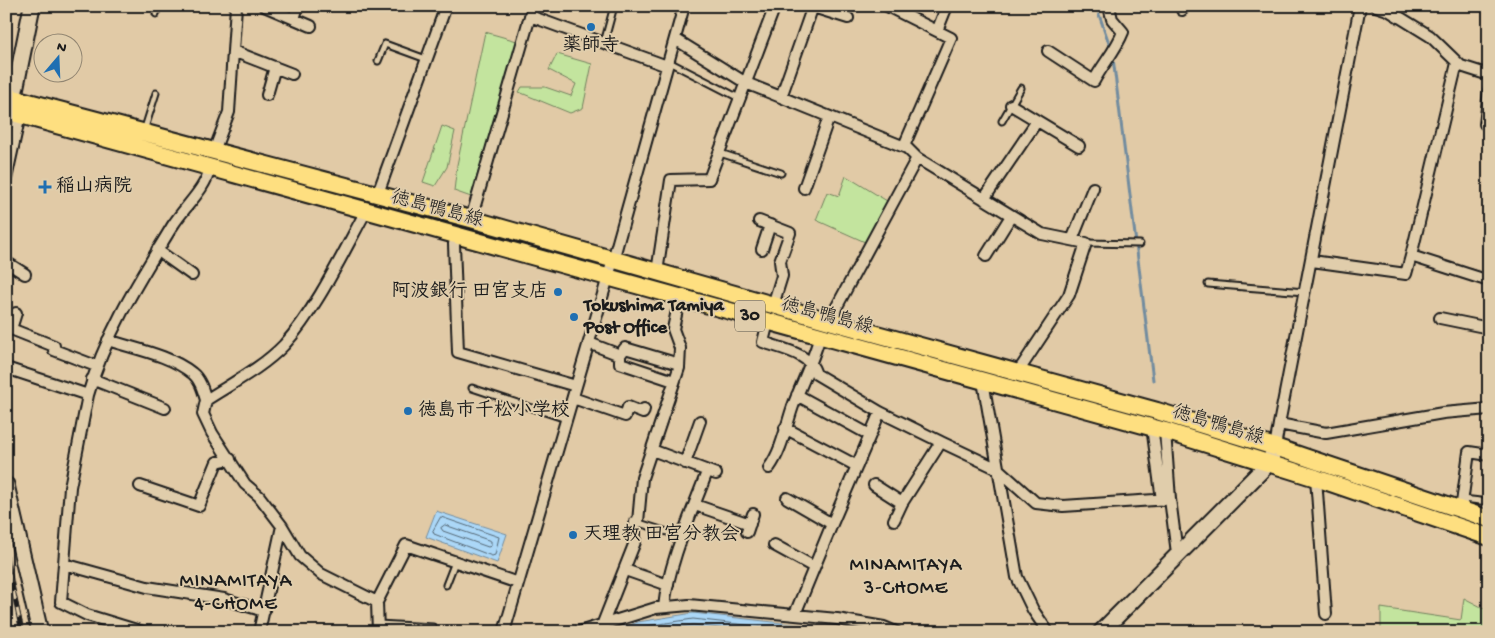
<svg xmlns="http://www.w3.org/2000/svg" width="1495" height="638" font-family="'Gochi Hand','Klee One',sans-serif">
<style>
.green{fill:#c3e49e;stroke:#70805d}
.water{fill:#abd7f7;stroke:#728c9f}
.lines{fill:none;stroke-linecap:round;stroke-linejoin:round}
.shore{stroke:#556774;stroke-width:1}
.stream{stroke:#728c9f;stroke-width:3}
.lane-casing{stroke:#1c1c1c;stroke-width:9}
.street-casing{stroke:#1c1c1c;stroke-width:14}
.secondary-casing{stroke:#1c1c1c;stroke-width:19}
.primary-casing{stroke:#1c1c1c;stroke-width:20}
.lane{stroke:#e0cdab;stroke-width:5}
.street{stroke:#e0cdab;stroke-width:10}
.secondary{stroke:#e0cdab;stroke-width:15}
.primary{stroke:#fedf80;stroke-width:16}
.rail-casing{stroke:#1c1c1c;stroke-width:5}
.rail{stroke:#e0cdab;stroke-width:3;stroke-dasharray:9;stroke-linecap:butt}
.poi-dot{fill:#1f6fb2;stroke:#e0cdab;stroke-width:2}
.labels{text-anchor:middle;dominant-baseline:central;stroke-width:4;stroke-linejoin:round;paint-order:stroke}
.shield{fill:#e0cdab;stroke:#575147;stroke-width:1}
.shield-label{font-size:18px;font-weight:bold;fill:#1c1c1c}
.poi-label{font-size:19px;font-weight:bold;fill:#1c1c1c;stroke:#e0cdab;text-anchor:start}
.street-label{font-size:19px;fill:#1c1c1c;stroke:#e0cdab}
.neighbourhood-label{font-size:20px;letter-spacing:1px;fill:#1c1c1c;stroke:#e0cdab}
</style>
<rect width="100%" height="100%" fill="#e1caa6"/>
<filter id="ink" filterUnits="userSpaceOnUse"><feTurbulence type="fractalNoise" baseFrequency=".02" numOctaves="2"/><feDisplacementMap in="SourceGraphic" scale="10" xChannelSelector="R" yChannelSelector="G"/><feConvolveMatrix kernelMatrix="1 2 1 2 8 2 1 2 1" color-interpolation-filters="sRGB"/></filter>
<g filter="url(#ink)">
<path class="green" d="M485,32L517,41L471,197L454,191L457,165Z
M557,54L592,64L583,108L570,113L519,92L522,87H545L571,96L576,84L549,70Z
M442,126L455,131L447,167L435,186L423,182Z
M846,176L887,201L865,242L816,220L827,192L839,196Z
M1464,598L1489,611V632H1381V608L1461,620Z"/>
<path class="water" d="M436,511L507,534L497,563L426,537Z
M693,613L809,626L830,632H611L638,622Z"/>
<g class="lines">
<path class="shore" d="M441,517L499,537L495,555L492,556L434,534L433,531Z
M445,525L491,541V546L488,547L443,531L441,528Z
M626,632L639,627L693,619L809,632
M649,632L693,625L755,632"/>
<path class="stream" d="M1096,6L1111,49
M1113,58L1153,380"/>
<defs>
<path id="lane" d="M156,14L158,6
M604,43L614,6
M378,61L385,44L426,59
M669,62L739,98
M1002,121L1021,88
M144,131L156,93
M720,153L781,173
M1086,243L1140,244
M1208,284L1305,292
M472,388L566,419
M1463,499L1489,502
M636,522L683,537
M446,585L455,562
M378,624L433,627"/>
<path id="street" d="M264,6L311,26
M887,6L951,38L904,146
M1376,6L1388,10L1430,36L1461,66L1489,75
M813,7L848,18
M1182,10L1184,6
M530,16L667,66
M294,19L298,6
M937,31L947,6
M675,39L746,83L907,148L917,158L1042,234L1086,243L1069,295L1016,375
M233,51L292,74
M1048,51L1094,81C1103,64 1116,50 1123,32L1112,19L1109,6
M1457,63L1411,256L1489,281
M267,95L275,67
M781,97L813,6
M1011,105L1079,146
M1485,124L1489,91
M214,151L229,112L236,6
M6,179L20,115
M804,188L829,117
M377,196L446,6
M984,199L1037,121
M471,219L533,6
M759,221L790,233L780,261L782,276L773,305
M456,235L454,244L458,352L576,386
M1072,240L1093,188
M762,249L770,225
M157,250L192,275
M986,256L1011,216
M1312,261L1406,274L1411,256
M6,262L25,274
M657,272L671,180L709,179L775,6
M1440,318L1489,328
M768,322L763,342C782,349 810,353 816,374L880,412L941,442L902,503L874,485
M833,322L836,308L917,158
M6,327L54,346V350L96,366
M11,329L16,313
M108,340C135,349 170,355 192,373C200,379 203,390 206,400
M589,343L620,355V363L674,381
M620,355L625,348L679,364
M6,368L88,395C105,334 140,279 173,225C185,206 205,190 210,168
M92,379L165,408
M983,381L1017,577L1033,610L1048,632
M88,395L70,487L61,602L87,615L143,632
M797,395L870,435
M573,398L625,416L628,407L643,413L644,409
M1279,424L1360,6
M1152,427L1162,500
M785,428L857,466
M1165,431L1170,499L1177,553
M941,442L998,469L1036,503L1063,506L1170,499
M1275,447L1279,424L1326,433L1443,413L1489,409
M652,450L716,474
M685,463L700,421
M769,468C782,450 786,426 793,406C802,382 813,361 820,336
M1316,478L1326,614
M140,486L199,506L217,462L230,459
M787,498L832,524L880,412
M695,505L750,524
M1461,510L1469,452L1489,455
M894,520L902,503
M282,526L259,496L245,484L212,433L203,414L206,400C232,383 262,368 284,345C316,310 343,253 366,211
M747,532L753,514
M774,545L814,567
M64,564L147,587L224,599L264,611
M625,570L668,585
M664,607C669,561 691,515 707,472
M795,614L832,524
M603,623L635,542V522H638L642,478L679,368L680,348L673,329L680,296
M259,632L282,526L300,556L321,574L377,602
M378,632L377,602L406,545L518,583
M504,632L613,260L684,6
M579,632L656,608L689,605L837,619L884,627L896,632"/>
<path id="secondary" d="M11,110L32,6
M6,485L40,632
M6,592L15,632
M1101,632L1269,463L1273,453"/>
<path id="primary" d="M6,96L471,219L833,322L1157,411L1275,447L1489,519
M6,111L1165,431L1316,478L1489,537"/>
</defs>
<use href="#lane" class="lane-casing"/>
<use href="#street" class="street-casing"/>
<use href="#secondary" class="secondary-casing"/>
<use href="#primary" class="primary-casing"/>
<use href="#lane" class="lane"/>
<use href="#street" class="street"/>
<use href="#secondary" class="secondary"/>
<use href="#primary" class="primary"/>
<defs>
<path id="rail" d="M6,556L22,632"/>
</defs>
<use href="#rail" class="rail-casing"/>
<use href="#rail" class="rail"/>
</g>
</g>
<g class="poi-dot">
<circle cx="591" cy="27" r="5"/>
<path d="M42.5 179.5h5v5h5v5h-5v5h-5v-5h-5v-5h5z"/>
<circle cx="558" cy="292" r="5"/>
<circle cx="574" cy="317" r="5"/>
<circle cx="408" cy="411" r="5"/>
<circle cx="573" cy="535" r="5"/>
</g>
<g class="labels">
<rect class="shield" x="735" y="300.5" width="30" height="31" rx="4"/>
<g class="shield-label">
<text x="750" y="316">30</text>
</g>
<g class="poi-label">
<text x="591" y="46" text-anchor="middle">薬師寺</text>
<text x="56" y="187">稲山病院</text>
<text x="548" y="292" text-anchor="end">阿波銀行 田宮支店</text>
<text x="584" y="306">Tokushima Tamiya<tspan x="584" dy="22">Post Office</tspan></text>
<text x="418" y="411">徳島市千松小学校</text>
<text x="583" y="535">天理教 田宮分教会</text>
</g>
<g class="street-label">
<text transform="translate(437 210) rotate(15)">徳島鴨島線</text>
<text transform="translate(827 317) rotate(15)">徳島鴨島線</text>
<text transform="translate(1218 426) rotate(17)">徳島鴨島線</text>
</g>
<g class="neighbourhood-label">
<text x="906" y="566">MINAMITAYA<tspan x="906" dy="23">3-CHOME</tspan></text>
<text x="236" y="582">MINAMITAYA<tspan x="236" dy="23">4-CHOME</tspan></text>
</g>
</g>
<rect width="1495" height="638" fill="none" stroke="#e0cdab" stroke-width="25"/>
<rect x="12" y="12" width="1470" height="613" fill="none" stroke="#1c1c1c" stroke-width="2" filter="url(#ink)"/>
<g transform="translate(58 58) rotate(19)"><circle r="24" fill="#e0cdab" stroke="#928672"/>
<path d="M0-4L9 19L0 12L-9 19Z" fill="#1f6fb2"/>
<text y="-8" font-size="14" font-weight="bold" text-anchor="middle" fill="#1c1c1c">N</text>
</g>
</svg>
